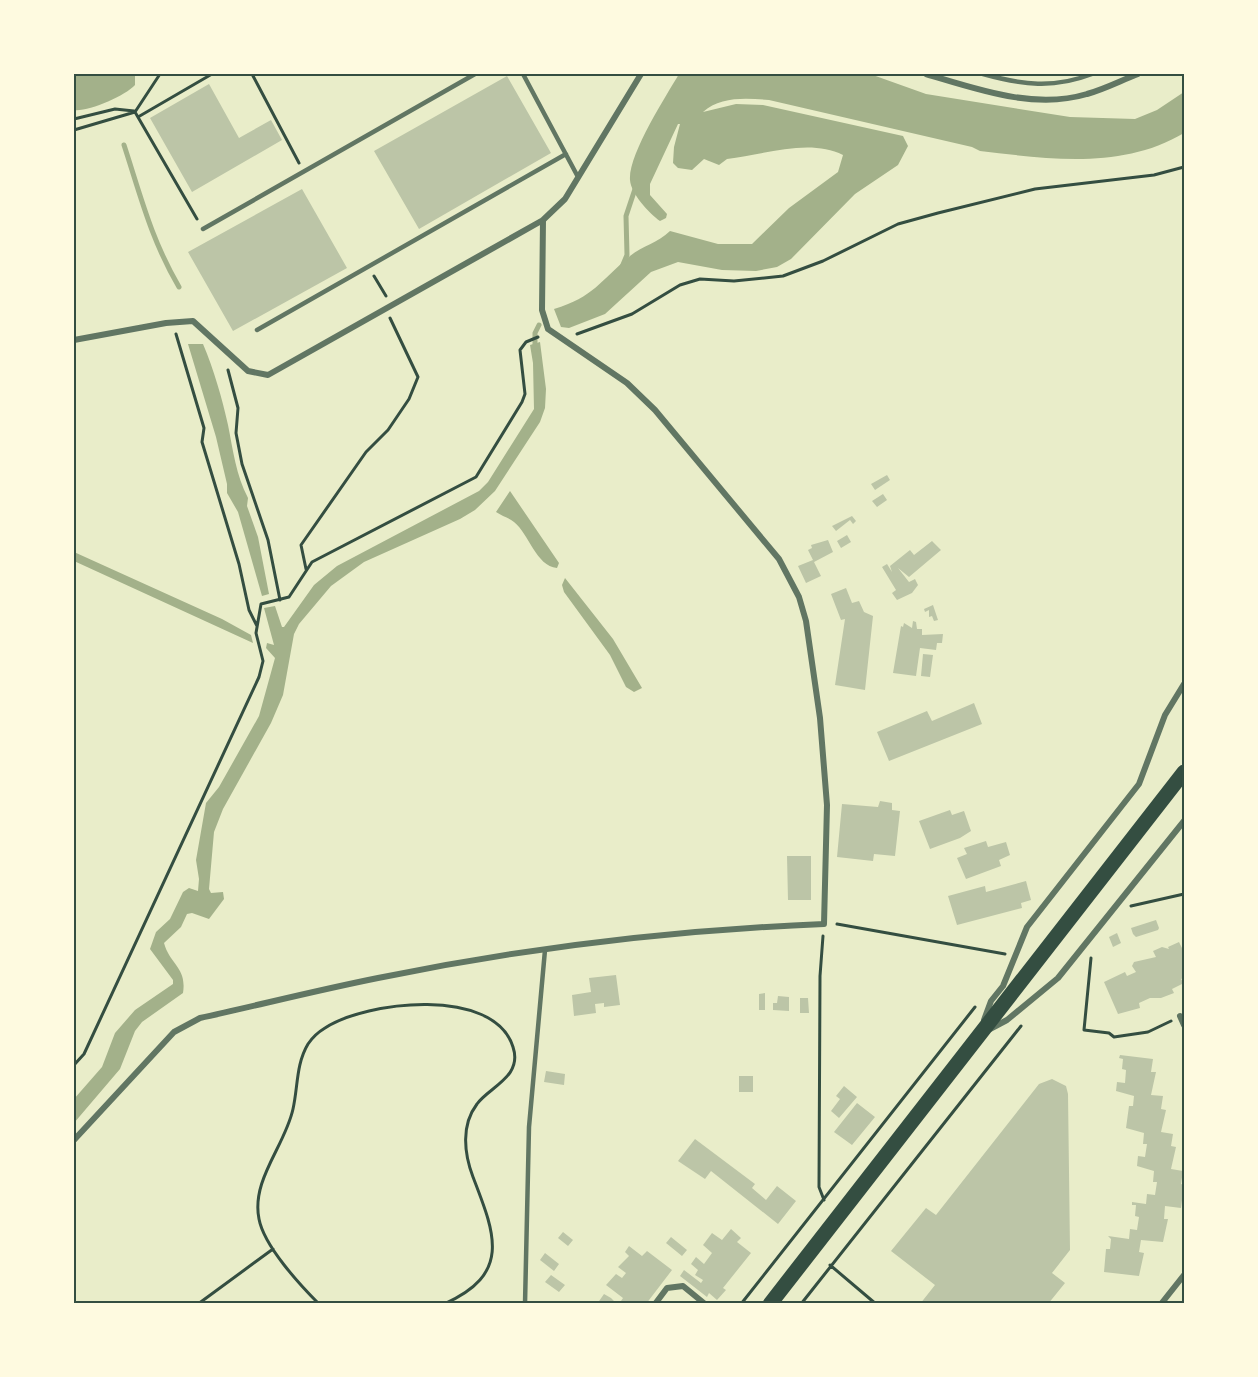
<svg xmlns="http://www.w3.org/2000/svg" width="1258" height="1377" font-family="Arial,sans-serif">
<style>
.water{fill:#a3b18a}
.lines{fill:none;stroke-linecap:round;stroke-linejoin:round}
.stream{stroke:#a3b18a;stroke-width:5}
.building{fill:#bcc5a7}
.path{stroke:#344e41;stroke-width:3}
.service{stroke:#617663;stroke-width:4.5}
.minor{stroke:#617663;stroke-width:6}
.primary{stroke:#344e41;stroke-width:15}
.neatline{fill:none;stroke:#344e41;stroke-width:2}
</style>
<rect width="100%" height="100%" fill="#e9edc9"/>
<path class="water" d="M74,74H135V85C125,96 88,112 74,110Z
M679,74H870L926,94L1070,117L1135,119L1157,110L1184,92V133C1122,170 1049,159 980,151L972,147L769,100C747,98 720,96 703,112L736,104L763,105L903,136L908,146L898,165L855,194L791,259L777,267L756,271L722,270L678,262L651,272L605,314L569,328L561,327L554,309C594,297 600,281 630,256C642,246 658,243 670,231L718,244H752L789,208L838,172L843,155C809,138 763,155 727,159L719,165L704,159L692,170L678,168L673,163L674,147L680,124H678L650,184V195L667,214L666,218L660,221C649,213 631,194 630,180C628,155 666,96 679,74Z
M540,342L546,389L545,408L540,422L495,491L475,510L460,519L364,562L331,586L299,624L294,634L283,695L271,723L223,809L214,832L209,889L211,893L223,892L224,899L209,919L192,913L187,914L181,927L164,943C170,965 187,967 183,993L142,1022L135,1031L120,1069L74,1123V1099L102,1067L115,1033L135,1010L173,984V980L150,949L156,932L170,919L183,892L189,888L198,891L199,879L196,860L206,803L219,787L259,716L275,658L266,648L267,643L274,645L264,608L275,606L282,627H284L314,585L337,566L479,491L488,482L534,409L533,363L530,345Z
M188,344H203C214,370 222,398 228,425C233,450 236,475 248,498L247,506L258,537L269,594L262,596L238,512L227,493V484L216,437Z
M510,491L559,563L557,568C536,566 529,534 514,522C509,518 502,516 496,512Z
M74,552L222,619L251,635L253,643L74,561Z
M565,578L613,639L642,688L634,692L626,687L610,655L564,592L562,585Z"/>
<g class="lines">
<path class="stream" d="M124,145C141,197 151,239 179,287
M622,267L627,255L626,216L636,186
M535,350V333L539,325"/>
</g>
<path class="building" d="M507,76L551,153L419,229L374,151Z
M209,84L239,138L271,120L282,140L192,192L150,118Z
M302,189L347,268L233,331L188,252Z
M887,475L890,480L875,490L871,484Z
M883,494L887,500L877,507L872,501Z
M852,516L856,521L853,524L850,520L836,531L832,526Z
M847,535L851,542L841,548L837,541Z
M828,540L833,552L814,562L821,576L806,583L798,566L813,560L808,550L812,548L811,545Z
M932,541L941,550L909,577L898,568L909,582L915,579L918,585L912,593L897,600L892,593L896,590L882,567L887,564L892,572L890,566L910,550L914,555Z
M846,588L852,603L859,601L864,612L873,616L865,690L835,685L845,619L841,620L831,594Z
M933,605L938,620L934,621L932,616L929,617V610L925,612L924,609Z
M913,621L916,622L917,629H922V635L943,634L942,643H937L936,650L920,648L916,676L893,673L901,626L903,627L904,623L912,628Z
M923,654L933,655L930,677L921,676Z
M974,703L982,724L889,761L877,732L927,711L932,721Z
M880,801L892,803V810L900,811L895,856L874,854L873,861L837,857L842,804L878,807Z
M950,810L952,815L964,811L971,831L960,838L930,849L919,821Z
M986,841L988,847L1006,842L1010,855L999,860L1001,866L966,879L957,858L967,854L964,848Z
M787,856H811V900H788Z
M1026,881L1031,900L1021,903L1022,908L957,925L948,896L985,886L986,892Z
M1156,920L1159,928L1158,930L1136,937L1133,934L1131,928Z
M1117,933L1121,943L1113,947L1109,937Z
M1179,942L1182,948L1184,947V978L1181,979L1184,983L1172,989L1174,993L1161,998H1150L1139,1003L1140,1008L1118,1014L1104,982L1125,972L1127,976L1136,972L1132,966L1134,962L1156,957L1153,951L1162,947L1169,949L1168,947Z
M616,975L620,1005L604,1007V1003L595,1004L596,1013L574,1016L572,995L591,992L589,978Z
M765,993V1010H759V994Z
M778,996L789,997V1011L773,1010V1003H777Z
M800,998H808L809,1013H800Z
M1120,1055L1153,1059L1151,1072H1156L1151,1095L1163,1096L1161,1109L1166,1110L1161,1132L1173,1134L1171,1146L1176,1147L1171,1169L1183,1171L1181,1184L1184,1185L1181,1208L1165,1206L1164,1219H1168L1163,1242L1141,1240L1139,1252L1144,1253L1139,1276L1104,1272L1106,1249H1110L1111,1239L1108,1236L1129,1239L1130,1229L1137,1230L1139,1217L1135,1216L1136,1205H1132V1202L1146,1204L1147,1194L1155,1195L1157,1182H1153L1154,1171L1137,1166L1138,1156L1145,1157L1147,1144H1143L1144,1133L1126,1128L1129,1106H1133L1134,1096L1116,1091L1117,1082L1125,1083L1126,1070L1122,1069L1123,1059L1119,1058Z
M546,1071L565,1074L564,1085L544,1082Z
M739,1076H753V1092H739Z
M1052,1079L1066,1086L1068,1094L1070,1250L1052,1273L1065,1283L1048,1304H920L935,1285L891,1251L926,1208L936,1215L1039,1084Z
M844,1086L857,1097L839,1118L831,1111L840,1099L836,1096Z
M857,1103L875,1117L852,1145L834,1132Z
M695,1139L755,1184L752,1188L766,1200L777,1186L796,1201L778,1224L711,1171L705,1179L678,1161Z
M731,1229L741,1238L737,1242L751,1253L723,1288L726,1290L717,1300L709,1293L707,1297L680,1276L684,1270L701,1283L703,1280L695,1275L698,1270L691,1264L696,1257L704,1264L712,1253L703,1245L712,1233L722,1240Z
M563,1232L573,1240L568,1246L558,1238Z
M671,1237L687,1250L682,1256L666,1243Z
M629,1246L642,1256L647,1251L672,1270L646,1304H619L623,1298L606,1285L616,1274L622,1278L626,1273L618,1267L629,1256L625,1252Z
M545,1253L559,1264L554,1271L540,1260Z
M551,1275L565,1285L559,1292L545,1282Z
M604,1294L611,1298L617,1304H597Z"/>
<g class="lines">
<path class="path" d="M252,74L299,163
M135,112L197,219
M138,117L212,74
M74,119L115,109L134,111
M74,130L135,112L160,74
M374,276L386,296
M176,334L204,428L202,442L239,564L249,610L257,626
M577,334L632,314L680,285L700,279L734,281L783,276L823,261L898,224L938,213L1035,189L1154,175L1184,167
M228,370L238,408L236,433L242,464L268,540L280,600
M306,569L301,545L366,452L388,430L409,399L418,377L390,318
M1131,906L1184,894
M837,924L1005,954
M823,936L820,976L819,1187L824,1200
M1091,958L1084,1030L1109,1033L1114,1037L1148,1032L1171,1021
M74,1065L84,1054L259,677L263,661L256,633L261,604L289,597L312,562L476,477L522,402L525,394L520,350L526,342L538,337
M830,1265L876,1304
M198,1304L273,1249
M319,1304C300,1285 264,1246 259,1219C251,1180 285,1146 293,1109C298,1087 296,1064 308,1044C312,1038 320,1031 325,1028C366,1001 494,986 513,1047C523,1077 489,1087 477,1104C461,1125 464,1153 473,1177C495,1234 512,1274 444,1304
M741,1304L975,1007
M801,1304L1021,1026"/>
<path class="service" d="M523,74L578,177
M983,74C1023,85 1053,89 1092,74
M203,229L475,74
M257,330L566,154
M525,1304L529,1127L545,950"/>
<path class="minor" d="M926,74C977,89 1034,110 1087,94C1105,89 1122,80 1138,74
M74,340L166,323L193,321L248,371L268,375L543,220L565,199L641,74
M1180,1016L1184,1025
M984,1020L991,1001L1003,986L1027,927L1139,784L1165,715L1184,684
M990,1029L1007,1020L1058,978L1184,821
M74,1140L174,1032L200,1018C259,1005 318,990 378,978C524,948 675,930 824,924L827,805L820,718L806,621L799,597L779,559L655,410L627,383L548,329L542,310L543,220
M655,1304L667,1288L683,1286L705,1304
M1161,1304L1184,1275"/>
<path class="primary" d="M770,1304L1184,772"/>
</g>
<rect width="1258" height="1377" fill="none" stroke="#fefae0" stroke-width="150"/>
<rect x="75" y="75" width="1108" height="1227" class="neatline"/>
</svg>
